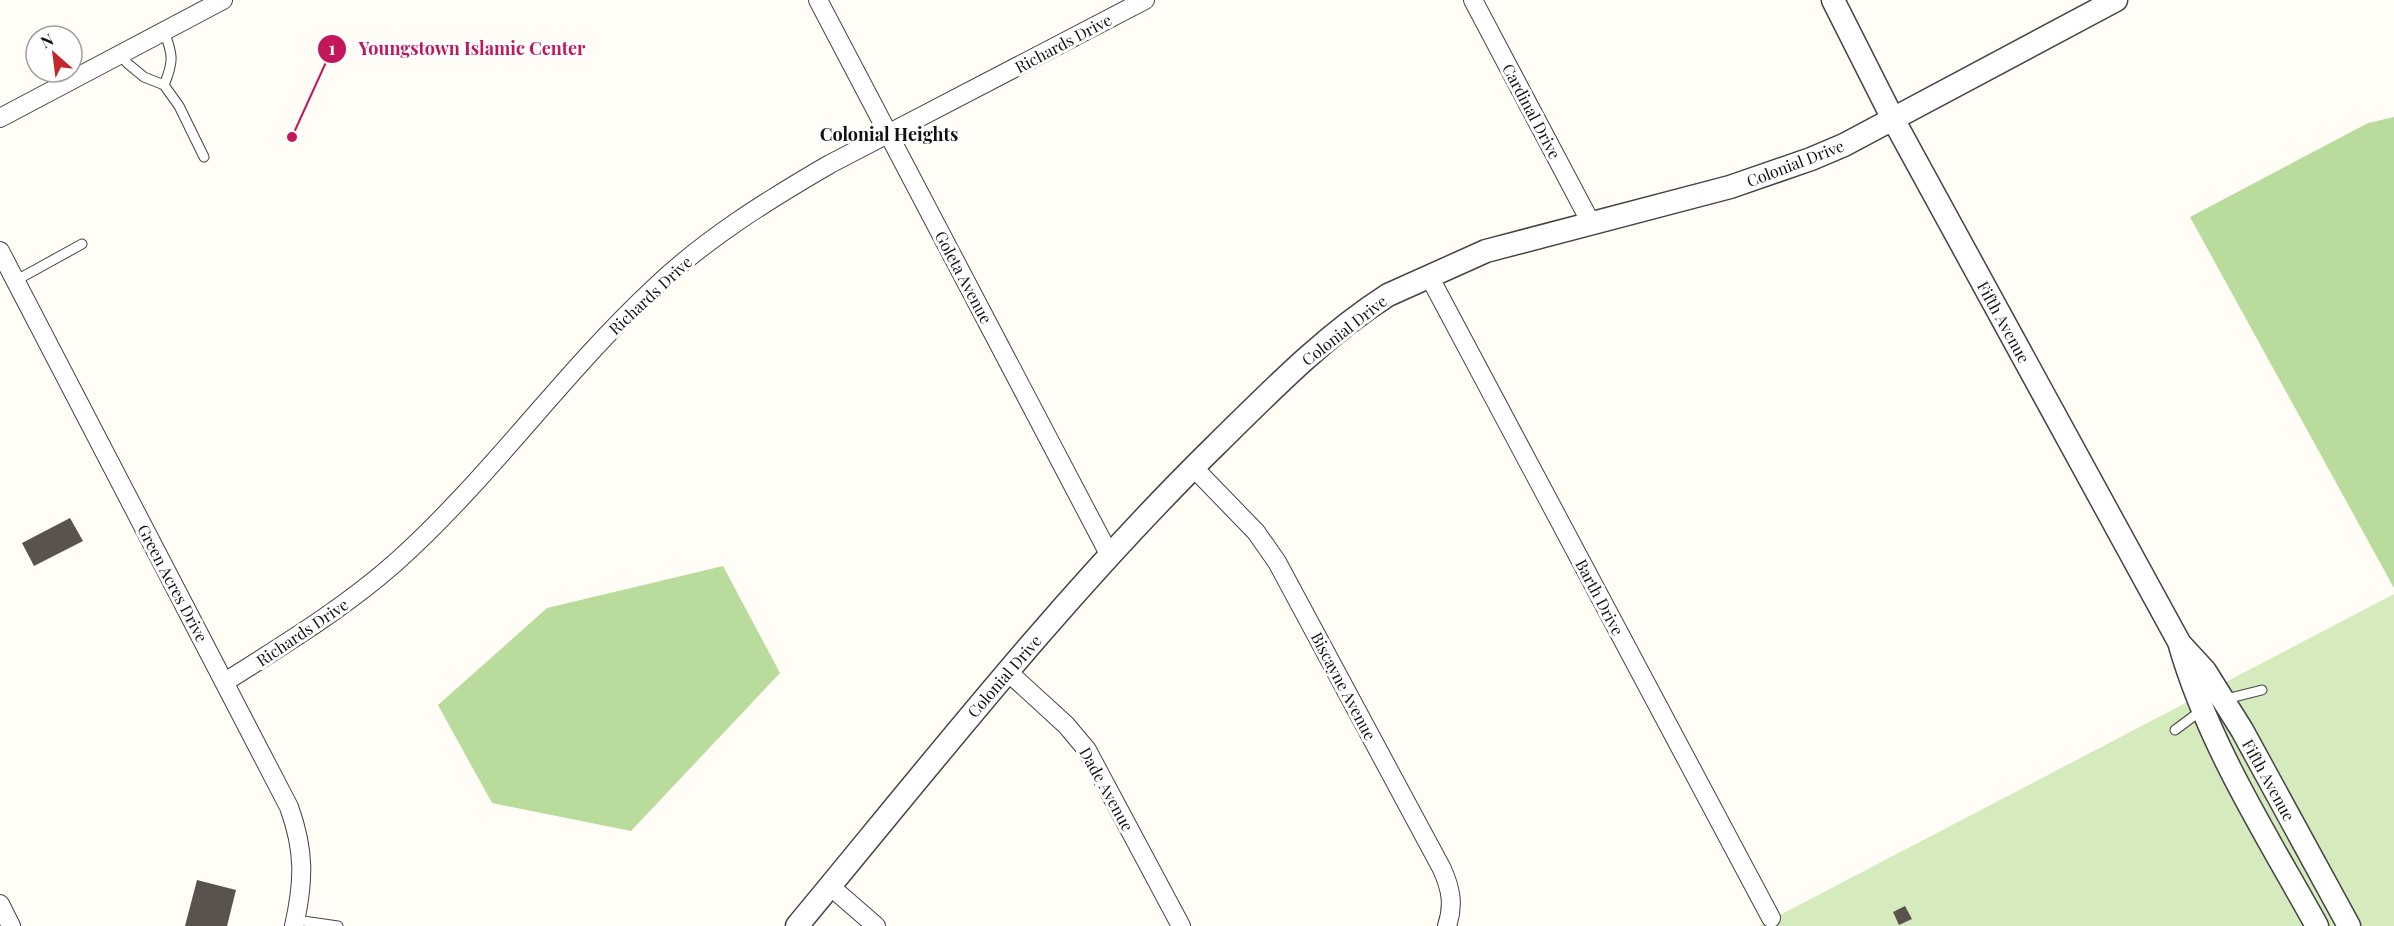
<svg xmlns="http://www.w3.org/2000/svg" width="2394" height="926" font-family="'Playfair Display',serif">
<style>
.green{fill:#d5ebbd}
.forest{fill:#b9dc9c}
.building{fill:#5a524d}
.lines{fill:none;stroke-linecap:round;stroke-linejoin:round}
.service-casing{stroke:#444;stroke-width:11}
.minor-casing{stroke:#444;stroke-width:20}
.tertiary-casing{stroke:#444;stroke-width:25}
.service{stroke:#fff;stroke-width:9}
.minor{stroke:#fff;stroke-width:18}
.tertiary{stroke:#fff;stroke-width:22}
.labels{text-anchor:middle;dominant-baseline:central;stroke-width:6;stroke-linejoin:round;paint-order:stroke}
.street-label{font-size:16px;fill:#111;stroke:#fff}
.neighbourhood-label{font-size:18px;font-weight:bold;fill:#111;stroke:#fff}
.leader{fill:none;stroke:#c2185b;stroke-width:2}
.callout-dot{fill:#c2185b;stroke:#fff;stroke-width:2}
.mark-label{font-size:18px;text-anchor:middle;font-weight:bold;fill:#fff}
.callout-label{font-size:18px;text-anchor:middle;font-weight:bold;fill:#c2185b;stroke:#fff;stroke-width:6;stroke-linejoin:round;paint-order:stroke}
</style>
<rect width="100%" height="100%" fill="#fffdf5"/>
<path class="green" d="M2394,594V926H1759Z"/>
<path class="forest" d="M2394,117V588L2190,217L2368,123Z
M723,566L780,673L631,831L492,803L438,705L547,608Z"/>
<path class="building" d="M70,518L83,541L34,566L22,543Z
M197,880L236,890L227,926H185Z
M1905,906L1912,919L1899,925L1893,912Z"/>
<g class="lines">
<defs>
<path id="service" d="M121,54L127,63L144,77L164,85L179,106L204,157
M164,85C174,61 173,55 164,31
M15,281L82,244
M2222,700L2262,690
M2175,730L2202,710
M296,920L338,926"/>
<path id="minor" d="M818,0L1109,554
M1473,0L1591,223
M0,118L223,0
M0,251L289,807C305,851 304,881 294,926
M1429,276L1771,918
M1193,467L1256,532L1277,562L1442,869C1451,889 1454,905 1447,926
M1008,672L1066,725L1087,750L1181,926
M225,682C283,645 343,609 395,563C488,480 562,374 653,289C705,239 768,200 830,164L1145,0
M830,886L876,926
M0,904L11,926"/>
<path id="tertiary" d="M1833,0L1893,119L2179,642C2208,744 2266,834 2317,926
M2182,646L2205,671L2242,730L2349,926
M797,926C933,762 1065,593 1217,444C1271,391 1324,336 1388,295L1486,251L1730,187L1811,159L1844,145L2116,0"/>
</defs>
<use href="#service" class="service-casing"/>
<use href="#minor" class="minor-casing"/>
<use href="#tertiary" class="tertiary-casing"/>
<use href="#service" class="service"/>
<use href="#minor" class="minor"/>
<use href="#tertiary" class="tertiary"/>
</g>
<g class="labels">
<g class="street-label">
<text transform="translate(1063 43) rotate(-28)">Richards Drive</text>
<text transform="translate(1532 111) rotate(62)">Cardinal Drive</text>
<text transform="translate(1795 163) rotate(-21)">Colonial Drive</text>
<text transform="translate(964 277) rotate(62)">Goleta Avenue</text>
<text transform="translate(650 295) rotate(-43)">Richards Drive</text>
<text transform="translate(2004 322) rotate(61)">Fifth Avenue</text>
<text transform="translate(1344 330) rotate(-38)">Colonial Drive</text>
<text transform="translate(173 583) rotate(62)">Green Acres Drive</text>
<text transform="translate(1600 597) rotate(62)">Barth Drive</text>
<text transform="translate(302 632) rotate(-34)">Richards Drive</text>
<text transform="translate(1004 676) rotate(-49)">Colonial Drive</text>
<text transform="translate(1344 686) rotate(62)">Biscayne Avenue</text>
<text transform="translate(2269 780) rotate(61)">Fifth Avenue</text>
<text transform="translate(1107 789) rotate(61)">Dade Avenue</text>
</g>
<g class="neighbourhood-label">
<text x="889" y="134">Colonial Heights</text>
</g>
</g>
<path class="leader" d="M292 137L332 49"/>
<g class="callout-dot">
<circle cx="292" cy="137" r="6"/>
<circle cx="332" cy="49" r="15"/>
</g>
<g class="mark-label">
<text x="332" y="55">1</text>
</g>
<g class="callout-label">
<text x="472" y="55">Youngstown Islamic Center</text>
</g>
<g transform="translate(54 54) rotate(332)"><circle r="28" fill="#ffffff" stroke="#a0a0a0" stroke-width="1.5"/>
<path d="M0-4.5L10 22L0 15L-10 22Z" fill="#c4262e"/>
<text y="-9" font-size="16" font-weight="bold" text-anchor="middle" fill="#111111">N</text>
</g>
</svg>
